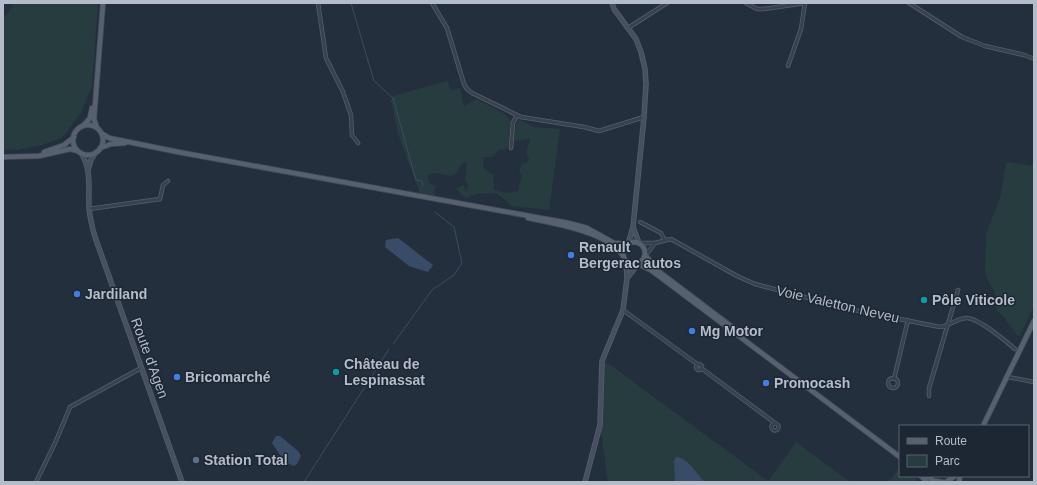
<svg xmlns="http://www.w3.org/2000/svg" width="1037" height="485" font-family="Arial,sans-serif">
<style>
.green{fill:#263c3f}
.water{fill:#394c67}
.lines{fill:none;stroke-linecap:round;stroke-linejoin:round}
.stream{stroke:#394c67;stroke-width:1}
.street-casing{stroke:#565f6c;stroke-width:4.5}
.secondary-casing{stroke:#565f6c;stroke-width:5.5}
.primary-casing{stroke:#414a57;stroke-width:6}
.street{stroke:#38414e;stroke-width:3}
.secondary{stroke:#465061;stroke-width:4}
.primary{stroke:#56606e;stroke-width:4.5}
.shop-dot{fill:#3f7fe0;stroke:#1d2633;stroke-width:1.5}
.culture-dot{fill:#0f9aa8;stroke:#1d2633;stroke-width:1.5}
.service-dot{fill:#5c6f8a;stroke:#1d2633;stroke-width:1.5}
.labels{text-anchor:middle;dominant-baseline:central;stroke-width:3;stroke-linejoin:round;paint-order:stroke}
.poi-label{font-size:14px;font-weight:bold;fill:#b4bcc9;stroke:#1d2633;text-anchor:start}
.street-label{font-size:14px;fill:#b4bcc9;stroke:#1d2633}
</style>
<rect width="100%" height="100%" fill="#242f3e"/>
<path class="green" d="M13,3H98L92,86L81,113L62,138L42,145L18,150L3,149V18L8,13Z
M447,81L451,90L460,88L464,106L476,99L505,114L511,121L508,148L499,150L492,157H484L483,168L493,175L494,190L506,193L518,191L522,176L519,171L522,164L528,162L529,157L526,154L530,139L514,141L516,125L518,119L534,127L560,129L549,210L512,206L498,194L492,193L476,194L467,198L461,195L456,188L463,185L467,191L468,184L465,180L467,162L461,164C457,177 452,177 441,174C437,173 431,174 427,174L430,184L436,186L434,191L435,196L420,193L398,134L391,100L393,96Z
M1006,162L1034,166V306L1020,336L1017,335L1003,316L997,311L995,292L988,281L985,272L986,234L1001,195Z
M602,361L609,364L768,481L796,442L850,482H608L600,425Z
M900,467V476H913L918,482H888Z"/>
<path class="water" d="M398,238L433,265L428,272L409,266L385,247L386,240Z
M276,436H280L298,451L301,456L297,464L294,466C282,462 279,452 272,443Z
M676,457C689,458 696,474 705,482H675L674,461Z"/>
<g class="lines">
<path class="stream" d="M351,3L374,81L393,98L416,180L422,181L423,186
M393,344L432,290L454,275L462,263L454,227L435,212
M304,482L389,349"/>
<defs>
<path id="street" d="M318,3L326,58L343,92L351,115L352,135L358,143
M432,3L447,28L464,84L467,89L472,93L521,117L584,127L599,131L644,117
M746,3L757,9H764L805,3
M909,3L962,37L985,46L1024,55L1034,59
M628,28L667,3
M788,66L801,29L805,3
M511,148L513,123L517,115
M89,209L160,199L163,185L168,181
M640,222L661,233L664,239
M640,243H655L671,239L737,276L755,284L854,310L940,327C949,326 956,319 966,318C977,317 1006,341 1015,349
M646,255L655,243
M623,310L697,364
M696 367a3 3 0 1 1 6 0a3 3 0 1 1-6 0Z
M701,368L775,423
M1008,377L1034,382
M888 383a5 5 0 1 1 10 0a5 5 0 1 1-10 0Z
M894,379L908,320
M929,396V388L958,290
M771.5 427a3.5 3.5 0 1 1 7 0a3.5 3.5 0 1 1-7 0Z
M36,482L56,441L70,407L141,368"/>
<path id="secondary" d="M612,3L614,9L636,39L641,52L645,69L646,84L644,117L633,227L628,244
M81,153C92,169 88,190 89,208C90,218 92,227 95,237L182,482
M88,170L91,160L96,152
M633,227L639,243
M628,277L638,264
M585,482L600,425L602,361L623,310L627,278L626,261"/>
<path id="primary" d="M73 140a15 15 0 1 1 30 0a15 15 0 1 1-30 0Z
M83,126L90,118L92,108
M97,128L94,119L103,3
M101,133L109,138L178,152L568,223L587,228L614,243L627,244
M100,148L111,144L125,143
M44,152L64,145L74,137
M3,157L39,156L70,149L78,151
M528,218C553,223 609,232 623,256
M623 253a11 11 0 1 1 22 0a11 11 0 1 1-22 0Z
M646,256L658,271L740,333
M638,264L651,270L900,457
M983,426L1034,321
M921,476L927,482
M927,476L934,481L942,482
M946,482L955,476
M959,482L960,476"/>
</defs>
<use href="#street" class="street-casing"/>
<use href="#secondary" class="secondary-casing"/>
<use href="#primary" class="primary-casing"/>
<use href="#street" class="street"/>
<use href="#secondary" class="secondary"/>
<use href="#primary" class="primary"/>
</g>
<g class="shop-dot">
<circle cx="571" cy="255" r="4"/>
<circle cx="77" cy="294" r="4"/>
<circle cx="692" cy="331" r="4"/>
<circle cx="177" cy="377" r="4"/>
<circle cx="766" cy="383" r="4"/>
</g>
<g class="culture-dot">
<circle cx="924" cy="300" r="4"/>
<circle cx="336" cy="372" r="4"/>
</g>
<circle class="service-dot" cx="196" cy="460" r="4"/>
<g class="labels">
<g class="poi-label">
<text x="579" y="247">Renault<tspan x="579" dy="16">Bergerac autos</tspan></text>
<text x="85" y="294">Jardiland</text>
<text x="932" y="300">Pôle Viticole</text>
<text x="700" y="331">Mg Motor</text>
<text x="344" y="364">Château de<tspan x="344" dy="16">Lespinassat</tspan></text>
<text x="185" y="377">Bricomarché</text>
<text x="774" y="383">Promocash</text>
<text x="204" y="460">Station Total</text>
</g>
<g class="street-label">
<text transform="translate(838 304) rotate(13)">Voie Valetton Neveu</text>
<text transform="translate(150 358) rotate(70)">Route d'Agen</text>
</g>
</g>
<rect width="1037" height="485" fill="none" stroke="#b4bcc9" stroke-width="8"/>
<rect x="899" y="425" width="130" height="52" fill="#1d2633" stroke="#59626f"/>
<rect x="907" y="438" width="20" height="6" fill="#56606e" stroke="#59626f"/>
<text x="935" y="445" font-size="12" fill="#b4bcc9">Route</text>
<rect x="907" y="455" width="20" height="12" fill="#263c3f" stroke="#59626f"/>
<text x="935" y="465" font-size="12" fill="#b4bcc9">Parc</text>
</svg>
